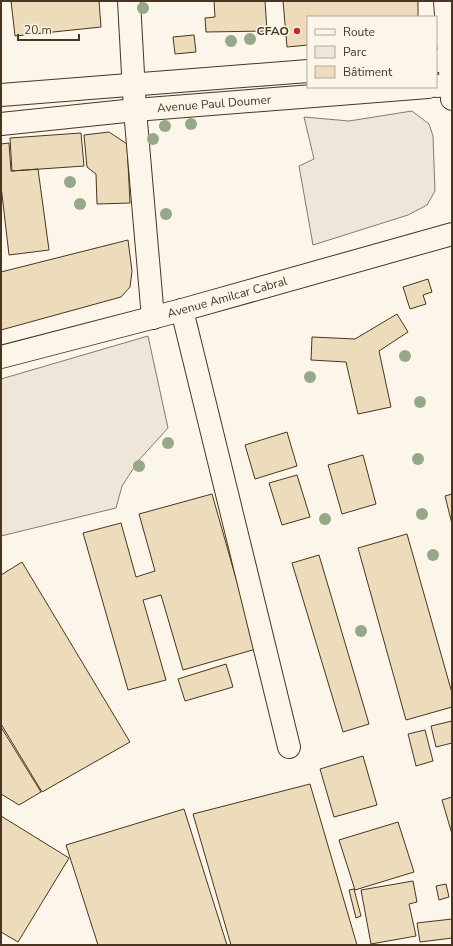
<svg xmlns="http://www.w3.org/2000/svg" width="453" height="946" font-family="'Nunito Sans',sans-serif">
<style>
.green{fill:#ede6d9;stroke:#887966}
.building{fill:#ecdcbc;stroke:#4a3520}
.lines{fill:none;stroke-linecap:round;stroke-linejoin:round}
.minor-casing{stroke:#4a3520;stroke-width:24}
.major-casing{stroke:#4a3520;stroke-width:24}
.minor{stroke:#fbf6e9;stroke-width:22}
.major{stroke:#fbf6e9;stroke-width:22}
.tree{fill:#96a887}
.poi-dot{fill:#c62828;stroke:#fbf6e9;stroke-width:1.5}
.labels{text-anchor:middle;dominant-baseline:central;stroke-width:3;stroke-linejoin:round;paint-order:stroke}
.poi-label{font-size:12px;font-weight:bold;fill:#4a3520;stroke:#fbf6e9;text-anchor:end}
.street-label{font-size:12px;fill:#4a3520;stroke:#fbf6e9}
</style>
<rect width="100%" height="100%" fill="#fbf6e9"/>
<path class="green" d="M412,111L429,124L433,136L435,191L427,205L408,215L313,245L299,166L314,159L304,117L349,121Z
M148,336L168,428L139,460L122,486L116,508L1,536V379Z"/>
<path class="building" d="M11,1H99L101,27L15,36Z
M214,1H265L267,31L206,32L205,18L215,17Z
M283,1H418V17H308V45L287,47Z
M194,35L196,52L175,54L173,37Z
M109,132L127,144L130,203L97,204L96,174L87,167L84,135Z
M81,133L84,166L12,171L10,138Z
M9,143L11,171L38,169L49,250L9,255L1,186V144Z
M128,240L132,271L130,287L121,297L1,330V272Z
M428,279L432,292L423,295L426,304L410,309L403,287Z
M397,314L408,332L379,351L391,407L358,414L346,362L311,360L312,337L355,339Z
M287,432L297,466L255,479L245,445Z
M363,455L376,504L342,514L328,465Z
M297,475L310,517L282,525L269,483Z
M212,494L256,649L183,670L161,595L143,600L166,680L128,690L83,533L121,523L136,577L155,571L139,514Z
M452,494V524L445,496Z
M407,534L452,693V707L406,720L358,548Z
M319,555L369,724L343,732L292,563Z
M22,562L130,742L42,792L1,724V575Z
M226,664L233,687L185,701L178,679Z
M452,721V743L436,747L431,726Z
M1,727L41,792L19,805L1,794Z
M425,730L433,761L416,766L408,734Z
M363,756L377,805L334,817L320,769Z
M310,784L357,945H231L193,814Z
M452,797V834L442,800Z
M184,809L227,945H98L66,845Z
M1,816L69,858L18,942L1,932Z
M398,822L414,872L355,890L339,840Z
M413,881L417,902L409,904L416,936L371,944L361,890Z
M446,884L449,897L439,900L436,886Z
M354,889L361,916L356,918L349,890Z
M452,919V938L420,942L417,923Z"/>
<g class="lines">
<defs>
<path id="minor" d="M129,1L135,110L153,318
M445,1L452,99
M182,310L289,747"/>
<g id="major">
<path d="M436,61L452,60"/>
<path d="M436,86L452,85"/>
<path d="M1,95L308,71"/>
<path id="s1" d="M1,124L135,110L428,87"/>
<path id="s2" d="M1,357L182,310L452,234"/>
</g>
</defs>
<use href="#minor" class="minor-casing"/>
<use href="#major" class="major-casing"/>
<use href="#minor" class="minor"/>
<use href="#major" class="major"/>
</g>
<g class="tree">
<circle cx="143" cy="8" r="6"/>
<circle cx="250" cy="39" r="6"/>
<circle cx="231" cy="41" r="6"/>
<circle cx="191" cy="124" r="6"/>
<circle cx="165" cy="126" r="6"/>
<circle cx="153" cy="139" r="6"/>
<circle cx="70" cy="182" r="6"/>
<circle cx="80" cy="204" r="6"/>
<circle cx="166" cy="214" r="6"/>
<circle cx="405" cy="356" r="6"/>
<circle cx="310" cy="377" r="6"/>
<circle cx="420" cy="402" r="6"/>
<circle cx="168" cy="443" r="6"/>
<circle cx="418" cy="459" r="6"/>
<circle cx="139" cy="466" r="6"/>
<circle cx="422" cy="514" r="6"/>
<circle cx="325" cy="519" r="6"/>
<circle cx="433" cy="555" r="6"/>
<circle cx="361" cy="631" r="6"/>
</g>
<circle class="poi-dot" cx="297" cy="31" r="4"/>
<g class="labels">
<g class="poi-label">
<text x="289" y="31">CFAO</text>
</g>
<g class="street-label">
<text stroke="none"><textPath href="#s1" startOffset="214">Avenue Paul Doumer</textPath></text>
<text stroke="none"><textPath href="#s2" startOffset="234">Avenue Amilcar Cabral</textPath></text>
</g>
</g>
<rect width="453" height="946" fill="none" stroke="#4a3520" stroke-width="4"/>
<rect x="307" y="16" width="130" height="72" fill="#fbf6e9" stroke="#b4a999"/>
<rect x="315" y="29" width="20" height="6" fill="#fbf6e9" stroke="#b4a999"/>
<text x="343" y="36" font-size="12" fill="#4a3520">Route</text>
<rect x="315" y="46" width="20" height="12" fill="#ede6d9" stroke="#b4a999"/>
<text x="343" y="56" font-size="12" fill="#4a3520">Parc</text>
<rect x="315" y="66" width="20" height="12" fill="#ecdcbc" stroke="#b4a999"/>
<text x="343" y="76" font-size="12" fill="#4a3520">Bâtiment</text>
<path d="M18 34v6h61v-6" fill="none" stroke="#4a3520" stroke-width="2"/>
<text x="24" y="34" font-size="12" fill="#4a3520" stroke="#fbf6e9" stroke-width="3" paint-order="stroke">20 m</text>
</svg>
